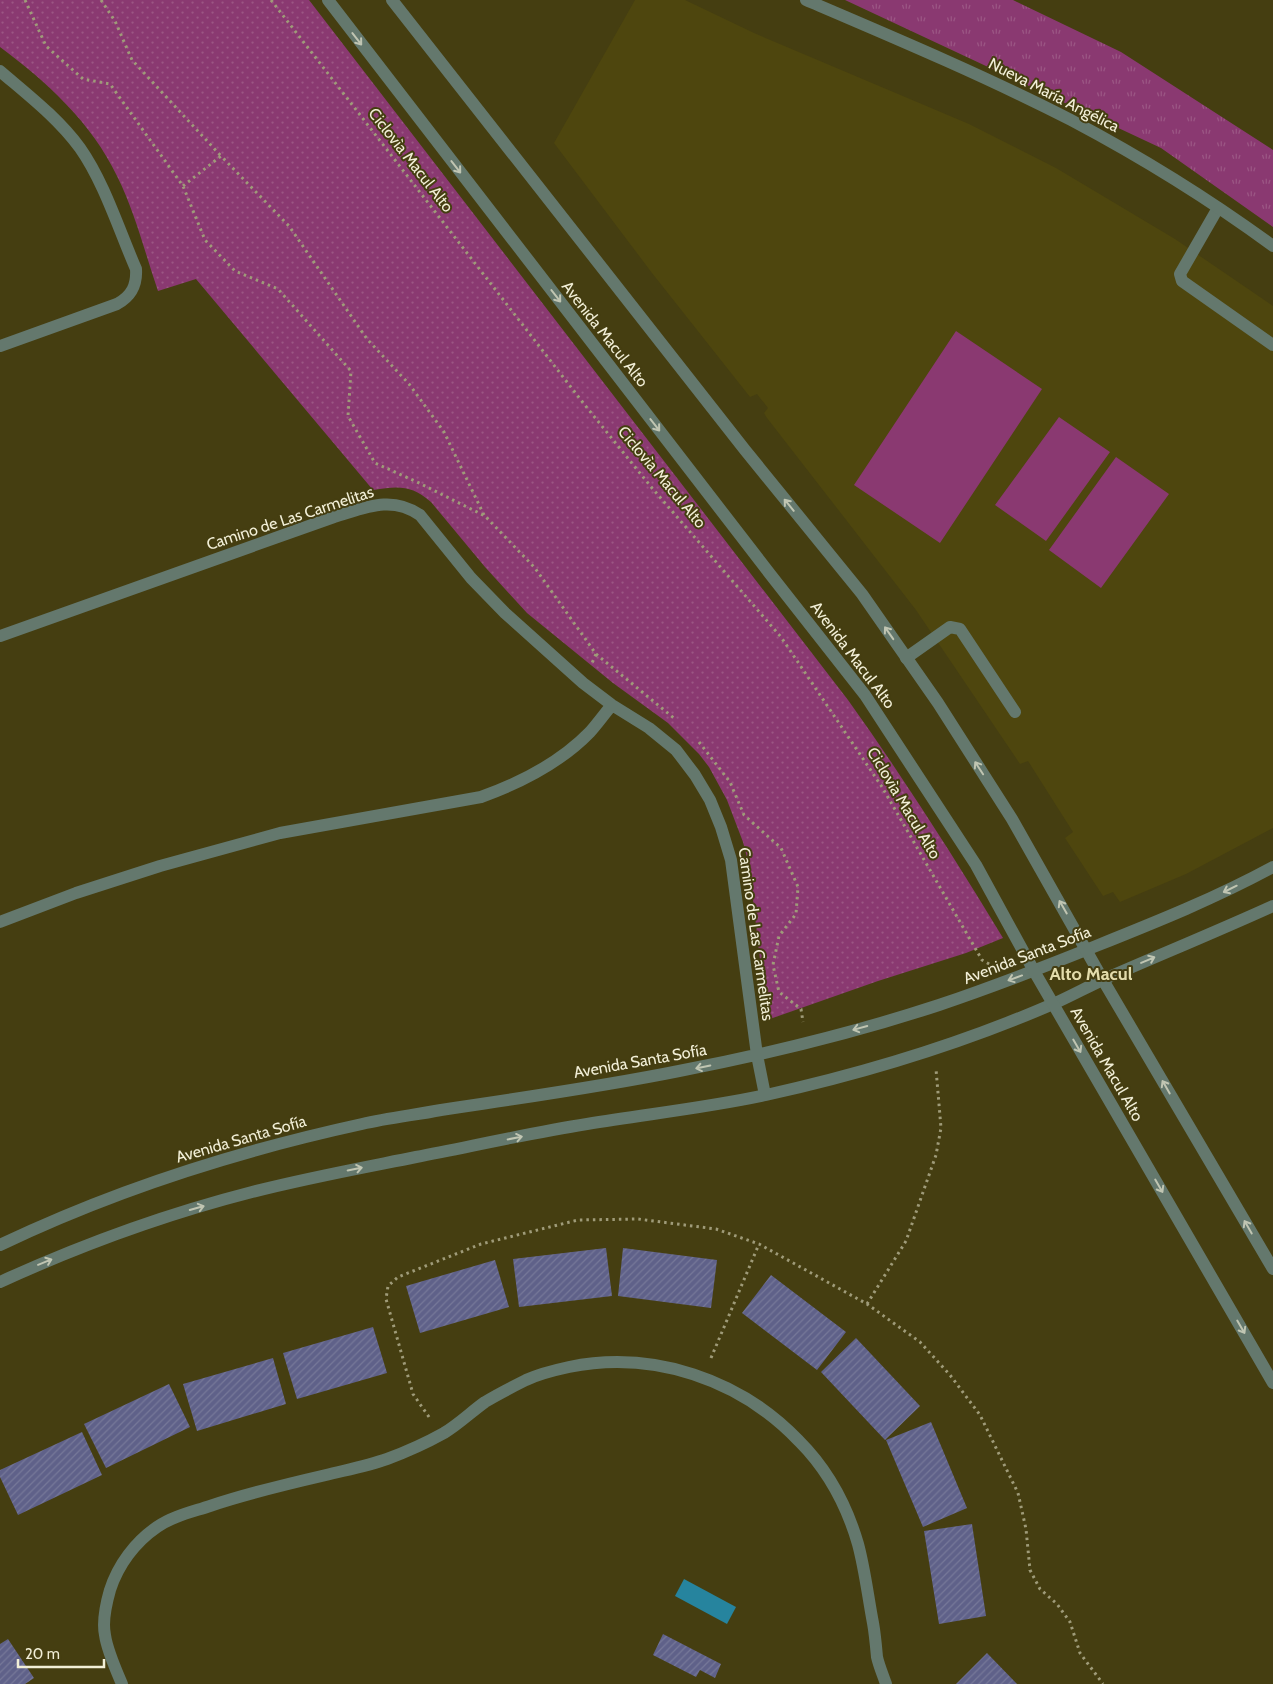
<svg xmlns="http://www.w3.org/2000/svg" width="1273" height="1684" font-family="Cabin,sans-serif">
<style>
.built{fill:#4e460e}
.grass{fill:url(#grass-tufts)}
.park{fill:url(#park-dots)}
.pitch{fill:#8a3971}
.water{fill:#26849e}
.building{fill:url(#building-hatch)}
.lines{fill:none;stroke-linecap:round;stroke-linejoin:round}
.path{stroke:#9f9b79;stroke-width:3;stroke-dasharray:2.5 4;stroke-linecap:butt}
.service{stroke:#64786d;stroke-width:12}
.minor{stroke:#64786d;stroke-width:12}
.tertiary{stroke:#64786d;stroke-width:12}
.oneway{stroke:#c0c5b2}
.labels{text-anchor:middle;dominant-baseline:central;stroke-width:4;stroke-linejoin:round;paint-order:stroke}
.street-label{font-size:16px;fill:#f2efd7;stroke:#453e11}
.neighbourhood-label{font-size:18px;font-weight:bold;fill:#e3ddac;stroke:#453e11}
</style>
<defs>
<pattern id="grass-tufts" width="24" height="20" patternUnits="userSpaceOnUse" patternTransform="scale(1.25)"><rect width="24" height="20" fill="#8a3971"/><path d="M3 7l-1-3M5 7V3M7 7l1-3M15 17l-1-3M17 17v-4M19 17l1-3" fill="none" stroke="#9b5684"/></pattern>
<pattern id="park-dots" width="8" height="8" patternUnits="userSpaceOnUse" patternTransform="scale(1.25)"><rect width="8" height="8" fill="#8a3971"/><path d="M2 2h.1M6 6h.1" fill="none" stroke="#9b5684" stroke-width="1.8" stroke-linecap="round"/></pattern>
<pattern id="building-hatch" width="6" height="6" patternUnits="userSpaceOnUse" patternTransform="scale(1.25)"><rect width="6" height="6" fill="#5f6189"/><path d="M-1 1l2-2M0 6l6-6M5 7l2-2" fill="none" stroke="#767899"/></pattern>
</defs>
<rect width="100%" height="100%" fill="#453e11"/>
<path class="built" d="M635,0H685L754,33L969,124L1056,168L1175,239L1273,306V828L1186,874L1120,902L1113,892L1103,896L1065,838L1073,832L1028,761L1020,764L916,610L767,418L764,413L768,408L757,394L750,397L652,273L554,143Z"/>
<path class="grass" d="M845,0H1013L1121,52L1273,150V227L1161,148Z"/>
<path class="park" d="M0,0H309L848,700C903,777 954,857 1003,938L966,953L878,981L767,1020L749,865L743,842L727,800L709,767L699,754L668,723L613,683L527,613L485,567L431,502C411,485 399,486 373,490L196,279L158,291C145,253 135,212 117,176C92,123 46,81 0,47Z"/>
<path class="pitch" d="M956,331L1042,389L940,543L854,485Z
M1059,417L1110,452L1046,541L995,505Z
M1116,457L1169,494L1101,588L1049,550Z"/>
<path class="water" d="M684,1579L736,1607L727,1624L675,1596Z"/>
<path class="building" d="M606,1248L612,1296L519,1307L513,1259Z
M623,1248L717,1260L711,1308L618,1296Z
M495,1260L509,1307L420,1333L406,1286Z
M771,1275L846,1332L817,1370L742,1313Z
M373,1327L387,1373L297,1399L283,1353Z
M856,1338L920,1406L885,1440L821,1372Z
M273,1358L286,1404L197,1431L183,1384Z
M169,1384L190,1427L106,1468L84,1424Z
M931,1422L967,1508L923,1527L886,1440Z
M82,1432L102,1475L18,1515L0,1477V1470Z
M972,1524L986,1616L939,1624L924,1531Z
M663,1634L721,1664L715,1678L700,1670L696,1677L653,1655Z
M8,1639L34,1678L25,1684H0V1644Z
M987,1653L1017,1684H956Z"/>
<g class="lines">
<path class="path" d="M25,0L46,46L83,79L110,84L183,186L205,240L235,271L278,289L351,371L348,416L375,463L417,482L485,516L535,568L596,654L592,663
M101,0L115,21L132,60L221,156
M271,0L584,404L652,488L781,637L882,787L982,960L991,965
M183,186L221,156L289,226L367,339L409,384L444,432L484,515
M596,654L675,719
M699,742L730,782L744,815L781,848L798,887L796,914L779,936L773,965L779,992L801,1009L803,1022
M867,1304L906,1241L936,1155L941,1128L936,1069
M711,1358L759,1244
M429,1417L413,1394L386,1299L388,1286L398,1277L481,1244L578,1220L638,1219L716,1229L759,1244L867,1304L920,1342L950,1375L980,1415L1018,1493L1026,1529L1030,1570L1040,1589L1057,1604L1070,1622L1080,1653L1103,1684"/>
<path class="service" d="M1218,208L1180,274L1182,281L1273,345
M906,658L950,627L960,629L1015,712
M122,1684C116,1670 107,1650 105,1635C102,1621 106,1604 110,1590C118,1565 135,1542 157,1527C173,1516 192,1512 210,1506C248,1493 287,1484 326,1475C346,1470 367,1466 387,1459C406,1452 426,1443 444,1433C459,1424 471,1412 485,1402C498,1394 512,1387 526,1380C539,1374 555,1370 569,1367C653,1350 740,1379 799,1441C827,1469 847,1506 858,1544C865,1570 868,1597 873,1623C875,1634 876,1646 877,1657C879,1666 883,1675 886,1684"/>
<path class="minor" d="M806,0C895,38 985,76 1071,120C1141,157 1209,199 1273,246
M0,71C28,95 58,118 80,148C104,182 119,230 136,269C137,285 132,296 117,304L0,346
M0,636L334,517C365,508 391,495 420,515L471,578L505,613L583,683L612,705L649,728L676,750L695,775L710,800L721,827L731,860L757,1055L765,1095
M0,922L76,893L160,866L280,833L481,797C520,783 561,762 590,732C598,723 605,713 612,705
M0,1245C115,1190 238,1151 362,1124C388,1118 415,1115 441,1110C520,1098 600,1087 679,1071C767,1054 854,1033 939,1005C992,987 1044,967 1096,946C1156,922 1216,898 1273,867
M0,1282C81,1245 166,1214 252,1192C306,1178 361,1168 416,1157C473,1146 530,1133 587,1124C647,1114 706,1108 766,1095C861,1074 963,1043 1053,1004C1071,996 1089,986 1107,978C1162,954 1218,931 1273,906"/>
<path class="tertiary" d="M328,0L770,574L865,695L976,865L1034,971L1273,1383
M392,0L745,450L862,594L938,703L1012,819L1103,980L1273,1269"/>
</g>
<defs><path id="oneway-shaft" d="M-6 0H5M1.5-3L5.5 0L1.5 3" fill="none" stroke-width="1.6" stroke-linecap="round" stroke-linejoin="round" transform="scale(1.25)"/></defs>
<g class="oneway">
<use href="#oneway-shaft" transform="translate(357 39) rotate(52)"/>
<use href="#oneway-shaft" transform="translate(456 167) rotate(52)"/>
<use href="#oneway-shaft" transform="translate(556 296) rotate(52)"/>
<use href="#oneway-shaft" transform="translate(655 425) rotate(52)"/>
<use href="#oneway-shaft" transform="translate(789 505) rotate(-129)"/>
<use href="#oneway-shaft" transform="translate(889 633) rotate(-125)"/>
<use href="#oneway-shaft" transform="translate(979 768) rotate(-123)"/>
<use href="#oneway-shaft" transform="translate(1230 889) rotate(154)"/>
<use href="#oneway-shaft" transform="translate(1063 907) rotate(-120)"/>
<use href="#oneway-shaft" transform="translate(1148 960) rotate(-23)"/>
<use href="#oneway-shaft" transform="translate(1015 978) rotate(160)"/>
<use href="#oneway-shaft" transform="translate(860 1028) rotate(165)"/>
<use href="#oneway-shaft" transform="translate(1077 1046) rotate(60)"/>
<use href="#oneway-shaft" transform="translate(703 1067) rotate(168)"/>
<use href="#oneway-shaft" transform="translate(1166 1087) rotate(-120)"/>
<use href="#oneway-shaft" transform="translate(515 1138) rotate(-11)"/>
<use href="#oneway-shaft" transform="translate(355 1169) rotate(-11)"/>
<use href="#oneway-shaft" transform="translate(1159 1186) rotate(60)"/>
<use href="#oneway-shaft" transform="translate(197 1208) rotate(-16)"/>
<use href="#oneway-shaft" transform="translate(1248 1227) rotate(-120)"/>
<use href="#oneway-shaft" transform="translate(45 1262) rotate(-22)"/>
<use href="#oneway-shaft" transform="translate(1241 1327) rotate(60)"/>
</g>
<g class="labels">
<g class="street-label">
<text transform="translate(1054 95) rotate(27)">Nueva María Angélica</text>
<text transform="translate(411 160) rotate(52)">Ciclovìa Macul Alto</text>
<text transform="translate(605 334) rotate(52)">Avenida Macul Alto</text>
<text transform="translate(662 477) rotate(50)">Ciclovìa Macul Alto</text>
<text transform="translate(290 518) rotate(-18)">Camino de Las Carmelitas</text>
<text transform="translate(853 655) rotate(53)">Avenida Macul Alto</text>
<text transform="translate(904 803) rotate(59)">Ciclovìa Macul Alto</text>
<text transform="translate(756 934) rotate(82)">Camino de Las Carmelitas</text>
<text transform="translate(1027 955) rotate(-21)">Avenida Santa Sofía</text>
<text transform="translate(640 1061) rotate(-10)">Avenida Santa Sofía</text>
<text transform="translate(1107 1064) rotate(60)">Avenida Macul Alto</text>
<text transform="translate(241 1139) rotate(-16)">Avenida Santa Sofía</text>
</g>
<g class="neighbourhood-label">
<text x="1091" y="974">Alto Macul</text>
</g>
</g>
<path d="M18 1659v8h86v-8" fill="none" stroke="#f2efd7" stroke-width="2.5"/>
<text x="25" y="1659" font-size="15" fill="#f2efd7" stroke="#453e11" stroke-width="4" paint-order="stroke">20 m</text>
</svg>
